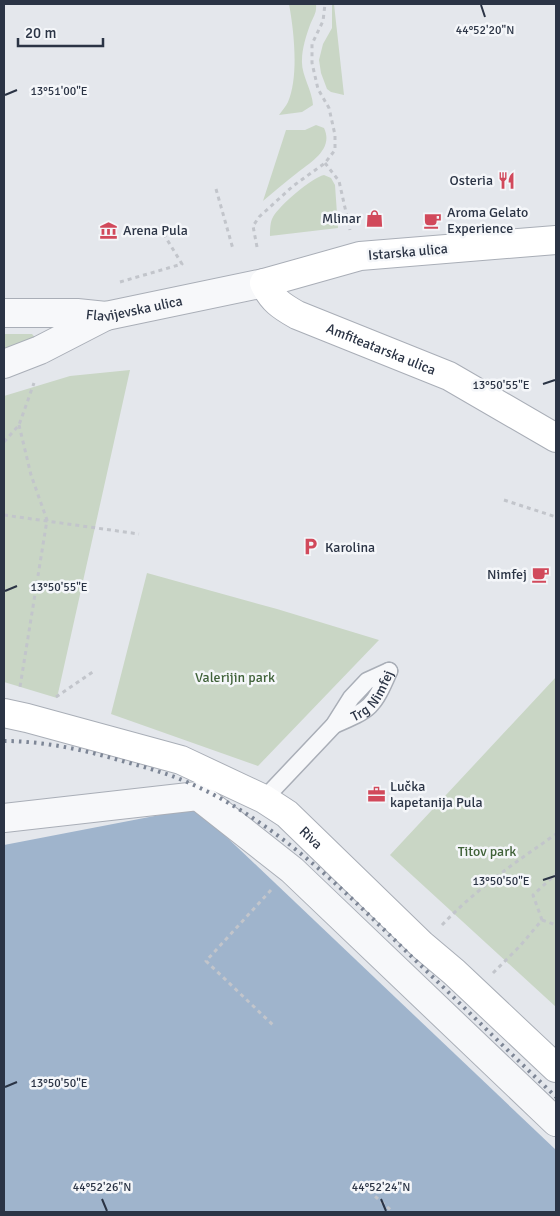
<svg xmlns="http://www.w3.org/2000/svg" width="560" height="1216" font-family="Signika,sans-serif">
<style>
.green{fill:#c9d6c5}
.water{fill:#9fb4cc}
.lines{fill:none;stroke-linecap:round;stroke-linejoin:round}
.lane-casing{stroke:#a9aeb7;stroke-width:19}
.street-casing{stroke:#a9aeb7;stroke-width:30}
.secondary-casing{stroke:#a9aeb7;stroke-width:30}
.path{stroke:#c2c5cb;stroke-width:3;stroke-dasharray:4 4;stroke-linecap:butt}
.lane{stroke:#f7f8fa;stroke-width:16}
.street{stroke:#f7f8fa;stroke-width:28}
.secondary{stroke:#fff;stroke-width:28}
.rail{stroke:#7d8696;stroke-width:4;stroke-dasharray:2.5 5;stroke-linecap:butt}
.ticks{fill:none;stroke:#2b3445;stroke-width:2}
.labels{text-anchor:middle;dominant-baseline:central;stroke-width:5;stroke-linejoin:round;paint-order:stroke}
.poi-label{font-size:14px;fill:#2b3445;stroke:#f4f6f9;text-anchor:start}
.street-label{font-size:14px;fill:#2b3445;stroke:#f4f6f9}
.park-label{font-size:14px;fill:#3f6138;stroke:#f4f6f9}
.ticks-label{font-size:12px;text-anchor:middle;fill:#2b3445;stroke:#f4f6f9;stroke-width:5;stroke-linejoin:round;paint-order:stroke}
</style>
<rect width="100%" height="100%" fill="#e4e7ec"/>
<path class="green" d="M289,4H316C317,13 313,17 310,25C306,36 302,49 302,60C301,75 312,89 313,105L302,112L279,115C282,111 286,106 288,102C299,76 294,31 289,4Z
M332,4H334L344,95L331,92L327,89L321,73L319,60L323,44L332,28Z
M316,125L324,128C334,149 311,162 297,173C285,182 274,192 263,201L286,130H305Z
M324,175L331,178L335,185L338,228L270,236C270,230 270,222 273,217C280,205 311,178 324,175Z
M4,334H32L38,341L4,351Z
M130,370L57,698L4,682V396L70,376Z
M147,573L277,609L379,640L258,766L111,714Z
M556,677V1007L390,855Z"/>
<path class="water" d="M196,808L556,1150V1212H4V845Z"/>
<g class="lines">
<defs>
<g id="lane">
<path id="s1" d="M334,725C371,709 373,708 389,671"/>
<path d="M264,799L334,725L351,698L367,681L389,671"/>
</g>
<g id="street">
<path id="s2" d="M4,313H77L106,316L264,283"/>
<path d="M4,364L40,350L106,316"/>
<path d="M4,818L198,796L292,870L556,1122"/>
</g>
<g id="secondary">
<path id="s3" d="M556,240L360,256L264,283C272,300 281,306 297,315L449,376L556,438"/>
<path id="s4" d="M4,713L27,718L181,760L264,799L287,814L422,945L454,972L556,1068"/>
</g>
</defs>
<use href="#lane" class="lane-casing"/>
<use href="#street" class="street-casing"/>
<use href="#secondary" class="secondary-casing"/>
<path class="path" d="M325,163L339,181L350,230
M216,189L233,249
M257,247L253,226L259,217L293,186L325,163L335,150V135L329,108L318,89L312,63V44L323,21L325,4
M120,282L182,264L163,233
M19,425L31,475L47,520L20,687
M4,442L19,425L34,383
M504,500L556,517
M4,515L139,534
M56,697L94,671
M271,890L206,961L273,1025
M542,920L533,895L556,874
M542,920L556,925
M442,925C476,889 516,862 556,834
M493,973L520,946L542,920
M369,1191L393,1212"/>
<use href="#lane" class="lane"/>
<use href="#street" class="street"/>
<use href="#secondary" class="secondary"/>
<path class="rail" d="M4,741C41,741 80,749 115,759C140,766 164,772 187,782C277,821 344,891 413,958C461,1004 508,1051 556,1097"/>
</g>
<path class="ticks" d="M481,5L485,17M5,95L17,90M543,384L555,380M5,591L17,586M543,880L555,876M5,1087L17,1082M102,1199L107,1211M381,1199L386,1211"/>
<defs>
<symbol id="restaurant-bare" viewBox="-9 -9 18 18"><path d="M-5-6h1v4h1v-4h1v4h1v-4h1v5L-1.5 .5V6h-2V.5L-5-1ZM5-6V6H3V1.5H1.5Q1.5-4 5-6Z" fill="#d1495b" stroke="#f4f6f9" stroke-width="2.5" paint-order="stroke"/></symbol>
<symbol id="shop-bare" viewBox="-9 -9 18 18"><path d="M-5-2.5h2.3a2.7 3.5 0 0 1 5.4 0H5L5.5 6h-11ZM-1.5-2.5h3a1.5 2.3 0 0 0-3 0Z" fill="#d1495b" stroke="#f4f6f9" stroke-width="2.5" paint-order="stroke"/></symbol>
<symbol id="cafe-bare" viewBox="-9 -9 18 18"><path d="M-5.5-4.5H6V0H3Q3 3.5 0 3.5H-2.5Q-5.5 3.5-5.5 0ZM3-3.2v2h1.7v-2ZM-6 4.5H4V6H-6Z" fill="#d1495b" stroke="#f4f6f9" stroke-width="2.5" paint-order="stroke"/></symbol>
<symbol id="museum-bare" viewBox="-9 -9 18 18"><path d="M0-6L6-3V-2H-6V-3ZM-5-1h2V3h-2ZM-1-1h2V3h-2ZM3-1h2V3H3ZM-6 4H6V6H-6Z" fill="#d1495b" stroke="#f4f6f9" stroke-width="2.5" paint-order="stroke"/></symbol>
<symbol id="parking-bare" viewBox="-9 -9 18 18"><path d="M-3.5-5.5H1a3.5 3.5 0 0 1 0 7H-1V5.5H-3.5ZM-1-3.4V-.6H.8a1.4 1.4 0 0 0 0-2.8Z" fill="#d1495b" stroke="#f4f6f9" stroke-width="2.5" paint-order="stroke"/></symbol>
<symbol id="office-bare" viewBox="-9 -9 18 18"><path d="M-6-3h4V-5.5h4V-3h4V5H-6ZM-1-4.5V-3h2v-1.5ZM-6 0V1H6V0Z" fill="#d1495b" stroke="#f4f6f9" stroke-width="2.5" paint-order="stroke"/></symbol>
</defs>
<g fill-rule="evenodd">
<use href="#restaurant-bare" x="494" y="168" width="25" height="25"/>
<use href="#shop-bare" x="362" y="206" width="25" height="25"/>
<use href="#cafe-bare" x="420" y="208" width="25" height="25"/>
<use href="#museum-bare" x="96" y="218" width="25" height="25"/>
<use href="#parking-bare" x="298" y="534" width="25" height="25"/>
<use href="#cafe-bare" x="528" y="562" width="25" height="25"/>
<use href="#office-bare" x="364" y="782" width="25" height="25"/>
</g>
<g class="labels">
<g class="poi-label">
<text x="493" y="180" text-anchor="end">Osteria</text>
<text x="447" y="212">Aroma Gelato<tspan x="447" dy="16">Experience</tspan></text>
<text x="361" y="218" text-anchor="end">Mlinar</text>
<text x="123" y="230">Arena Pula</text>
<text x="325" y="547">Karolina</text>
<text x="527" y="574" text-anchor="end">Nimfej</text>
<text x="390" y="786">Lučka<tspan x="390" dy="16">kapetanija Pula</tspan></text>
</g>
<g class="street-label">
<text transform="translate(408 252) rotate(-5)">Istarska ulica</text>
<text stroke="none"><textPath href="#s2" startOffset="131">Flavijevska ulica</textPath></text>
<text stroke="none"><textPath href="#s3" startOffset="434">Amfiteatarska ulica</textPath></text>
<text stroke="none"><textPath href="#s1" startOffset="50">Trg Nimfej</textPath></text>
<text stroke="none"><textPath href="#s4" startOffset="336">Riva</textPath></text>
</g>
<g class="park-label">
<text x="235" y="677">Valerijin park</text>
<text x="487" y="851">Titov park</text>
</g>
</g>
<g class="ticks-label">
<text x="485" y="34">44°52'20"N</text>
<text x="59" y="95">13°51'00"E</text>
<text x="501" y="389">13°50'55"E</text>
<text x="59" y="591">13°50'55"E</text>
<text x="501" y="885">13°50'50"E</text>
<text x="59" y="1087">13°50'50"E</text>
<text x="102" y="1191">44°52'26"N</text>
<text x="381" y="1191">44°52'24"N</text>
</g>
<rect width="560" height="1216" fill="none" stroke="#2b3445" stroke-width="10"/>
<path d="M18 38v8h85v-8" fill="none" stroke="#2b3445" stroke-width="2.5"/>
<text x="25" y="38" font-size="15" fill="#2b3445" stroke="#f4f6f9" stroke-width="4" paint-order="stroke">20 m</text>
</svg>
